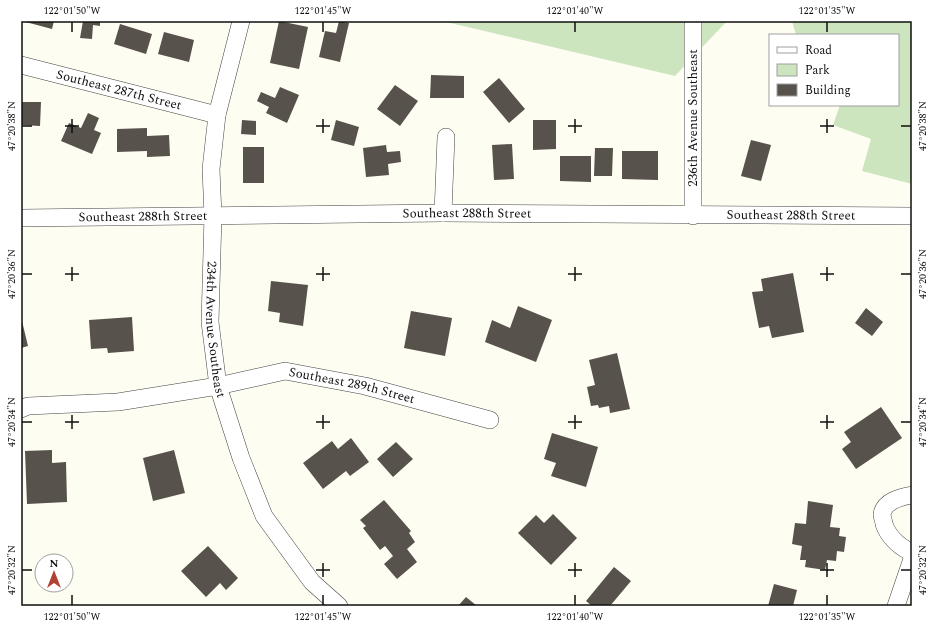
<svg xmlns="http://www.w3.org/2000/svg" width="933" height="627" font-family="Spectral,serif">
<style>
.green{fill:#cde5bf}
.building{fill:#57524c}
.lines{fill:none;stroke-linecap:round;stroke-linejoin:round}
.minor-casing{stroke:#424242;stroke-width:18}
.minor{stroke:#fff;stroke-width:17}
.ticks{fill:none;stroke:#0f0f0f;stroke-width:1.5}
.labels{text-anchor:middle;dominant-baseline:central;stroke-width:4;stroke-linejoin:round;paint-order:stroke}
.street-label{font-size:13px;fill:#0f0f0f;stroke:#fff}
.neatline{fill:none;stroke:#0f0f0f;stroke-width:1.5}
.ticks-label{font-size:10px;text-anchor:middle;fill:#0f0f0f}
</style>
<rect width="100%" height="100%" fill="#fefdf2"/>
<path class="green" d="M442,21H727L675,76Z
M792,21H912V184L862,171L871,139L833,125L840,105H898V35H796Z"/>
<path class="building" d="M22,21H54L52,29Z
M83,21H100V26L93,25L92,39L80,38Z
M279,21L308,27L299,69L270,63Z
M339,21L349,23L340,62L319,57L325,31L336,33Z
M120,24L152,34L146,54L114,44Z
M164,32L194,40L189,62L158,54Z
M431,75L464,76V98H430Z
M499,78L525,109L509,123L483,92Z
M395,85L418,101L400,126L377,109Z
M280,87L299,95L287,123L266,113L269,107L257,101L261,92L275,98Z
M21,102H41L40,126L21,125Z
M88,113L99,118L94,130L101,133L92,154L61,141L69,123L81,128Z
M242,120L256,121V135L241,134Z
M336,120L359,127L354,146L331,140Z
M533,120H556V149L533,150Z
M147,128V136L169,135L170,156L147,157V151L117,152V129Z
M751,140L771,145L761,181L741,176Z
M512,144L514,179L494,180L492,145Z
M386,145L387,152L400,151L401,162L388,164L389,175L366,177L363,148Z
M243,147H264V183H243Z
M595,148H613L612,176H594Z
M622,151H658V180L622,179Z
M560,156H591V182L560,181Z
M793,273L804,332L772,338L769,326L759,328L752,292L763,291L761,279Z
M271,281L308,285L303,326L279,322L280,313L268,311Z
M518,306L552,320L536,362L485,342L492,320L510,328Z
M866,308L883,322L872,336L855,323Z
M411,311L452,318L445,356L404,348Z
M21,317L28,346L21,348Z
M132,317L134,351L108,353L107,348L91,349L89,320Z
M617,353L630,409L610,413L609,406L599,408L598,405L591,406L587,387L595,385L589,360Z
M881,407L902,438L856,469L842,449L851,442L844,432Z
M552,433L598,447L586,487L551,476L556,463L544,459Z
M351,438L369,462L350,476L346,471L323,489L303,463L332,441L338,449Z
M396,442L413,459L393,477L377,459Z
M52,450V463L66,462L67,502L27,504L25,451Z
M174,450L185,493L153,501L143,458Z
M384,500L411,531L409,533L415,542L407,549L417,562L397,579L384,564L393,556L385,546L380,550L363,528L366,526L360,520Z
M808,501L833,505L830,527L840,528L839,536L846,537L844,552L837,551L836,561L827,560L825,570L805,567L806,560H800L802,546L792,544L795,523L806,524Z
M553,514L577,538L551,565L518,533L536,515L544,523Z
M208,546L238,578L226,590L220,583L206,597L181,571Z
M614,567L631,581L610,606H592L586,601Z
M774,584L797,590L793,606H768Z
M466,597L477,606H458Z"/>
<g class="lines">
<defs>
<g id="minor">
<path id="s1" d="M241,21L217,115L211,169L213,216L210,322L218,386L241,458L264,516L312,582L339,606"/>
<path id="s2" d="M21,65L217,115"/>
<path d="M443,213L446,137"/>
<path d="M693,216V21"/>
<path id="s3" d="M21,218L443,213L912,216"/>
<path id="s4" d="M21,409L28,406L118,402L218,386L285,371L365,386L490,420"/>
<path d="M912,495C901,497 883,501 882,515C882,517 884,521 884,524C886,530 890,536 894,540C899,546 905,549 912,553"/>
<path d="M896,606L912,559"/>
</g>
</defs>
<use href="#minor" class="minor-casing"/>
<use href="#minor" class="minor"/>
</g>
<path class="ticks" d="M72,22V32M323,22V32M575,22V32M827,22V32M72,119V133M323,119V133M575,119V133M827,119V133M22,126H32M65,126H79M316,126H330M568,126H582M820,126H834M901,126H911M72,267V281M323,267V281M575,267V281M827,267V281M22,274H32M65,274H79M316,274H330M568,274H582M820,274H834M901,274H911M72,415V429M323,415V429M575,415V429M827,415V429M22,422H32M65,422H79M316,422H330M568,422H582M820,422H834M901,422H911M323,563V577M575,563V577M827,563V577M22,570H32M316,570H330M568,570H582M820,570H834M901,570H911M72,595V605M323,595V605M575,595V605M827,595V605"/>
<g class="labels">
<g class="street-label">
<text stroke="none"><textPath href="#s2" startOffset="101">Southeast 287th Street</textPath></text>
<text transform="translate(693 118) rotate(-90)">236th Avenue Southeast</text>
<text stroke="none"><textPath href="#s3" startOffset="446">Southeast 288th Street</textPath></text>
<text stroke="none"><textPath href="#s3" startOffset="770">Southeast 288th Street</textPath></text>
<text stroke="none"><textPath href="#s3" startOffset="122">Southeast 288th Street</textPath></text>
<text stroke="none"><textPath href="#s1" startOffset="312">234th Avenue Southeast</textPath></text>
<text stroke="none"><textPath href="#s4" startOffset="336">Southeast 289th Street</textPath></text>
</g>
</g>
<rect width="933" height="627" fill="none" stroke="#ffffff" stroke-width="44"/>
<rect x="769" y="34" width="130" height="72" fill="#ffffff" stroke="#9f9f9f"/>
<rect x="777" y="47" width="20" height="6" fill="#ffffff" stroke="#9f9f9f"/>
<text x="805" y="54" font-size="12" fill="#0f0f0f">Road</text>
<rect x="777" y="64" width="20" height="12" fill="#cde5bf" stroke="#9f9f9f"/>
<text x="805" y="74" font-size="12" fill="#0f0f0f">Park</text>
<rect x="777" y="84" width="20" height="12" fill="#57524c" stroke="#9f9f9f"/>
<text x="805" y="94" font-size="12" fill="#0f0f0f">Building</text>
<g transform="translate(54 573)"><circle r="19" fill="#ffffff" stroke="#9f9f9f"/>
<path d="M0-3L7 15L0 10L-7 15Z" fill="#b14135"/>
<text y="-6" font-size="11" font-weight="bold" text-anchor="middle" fill="#0f0f0f">N</text>
</g>
<rect x="22" y="22" width="889" height="583" class="neatline"/>
<g class="ticks-label">
<text x="72" y="14">122°01'50"W</text>
<text x="323" y="14">122°01'45"W</text>
<text x="575" y="14">122°01'40"W</text>
<text x="827" y="14">122°01'35"W</text>
<text transform="translate(11 126) rotate(-90)" y="4">47°20'38"N</text>
<text transform="translate(922 126) rotate(-90)" y="4">47°20'38"N</text>
<text transform="translate(11 274) rotate(-90)" y="4">47°20'36"N</text>
<text transform="translate(922 274) rotate(-90)" y="4">47°20'36"N</text>
<text transform="translate(11 422) rotate(-90)" y="4">47°20'34"N</text>
<text transform="translate(922 422) rotate(-90)" y="4">47°20'34"N</text>
<text transform="translate(11 570) rotate(-90)" y="4">47°20'32"N</text>
<text transform="translate(922 570) rotate(-90)" y="4">47°20'32"N</text>
<text x="72" y="620">122°01'50"W</text>
<text x="323" y="620">122°01'45"W</text>
<text x="575" y="620">122°01'40"W</text>
<text x="827" y="620">122°01'35"W</text>
</g>
</svg>
